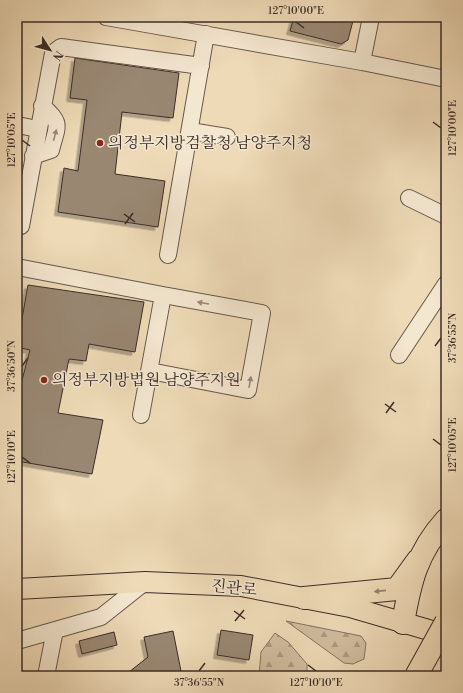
<svg xmlns="http://www.w3.org/2000/svg" width="463" height="693" font-family="'Libre Bodoni','Noto Serif KR',serif">
<style>
.forest{fill:url(#forest-firs);stroke:#867564}
.building{fill:#998772;stroke:#3c2d28;filter:url(#shadow)}
.lines{fill:none;stroke-linecap:round;stroke-linejoin:round}
.minor-casing{stroke:#68584c;stroke-width:18}
.major-casing{stroke:#3c2d28;stroke-width:22}
.highway-casing{stroke:#3c2d28;stroke-width:24}
.minor{stroke:#f4e7d0;stroke-width:16}
.major{stroke:#eedab7;stroke-width:20}
.highway{stroke:#eedab7;stroke-width:22}
.highway-bridge-casing{stroke:#3c2d28;stroke-width:24;stroke-linecap:butt}
.highway-bridge{stroke:#eedab7;stroke-width:22}
.oneway{fill:#988a7c}
.oneway2{fill:#958470}
.ticks{fill:none;stroke:#3c2d28;stroke-width:1.5}
.poi-dot{fill:#8f2418;stroke:#f4e7d0;stroke-width:1.5}
.labels{text-anchor:middle;dominant-baseline:central;stroke-width:3;stroke-linejoin:round;paint-order:stroke}
.poi-label{font-size:16px;fill:#3c2d28;stroke:#f4e7d0;text-anchor:start}
.street-label{font-size:16px;fill:#3c2d28;stroke:#f4e7d0}
.neatline{fill:none;stroke:#3c2d28;stroke-width:1.5}
.ticks-label{font-size:10px;text-anchor:middle;fill:#3c2d28}
</style>
<defs>
<pattern id="forest-firs" width="22" height="20" patternUnits="userSpaceOnUse"><rect width="22" height="20" fill="#d0bd9f"/><path d="M5 1l3.5 6h-7zM16 11l3.5 6h-7z" fill="#aa9a82"/></pattern>
<filter id="shadow"><feDropShadow dx="-3.5" dy="3.5" stdDeviation="0" flood-color="#0004"/></filter>
</defs>
<rect width="100%" height="100%" fill="#eedab7"/>
<filter id="stains"><feTurbulence type="fractalNoise" baseFrequency=".005" numOctaves="4"/><feColorMatrix values="0 0 0 0 .2 0 0 0 0 .09 0 0 0 0 .02 0 0 0 .5 -.17"/></filter>
<radialGradient id="worn" r=".72"><stop offset=".6" stop-color="#630" stop-opacity="0"/><stop offset="1" stop-color="#630" stop-opacity=".3"/></radialGradient>
<path class="forest" d="M286,621L361,636L366,643L364,659L353,664L344,663Z
M275,633L288,642L307,664V676H259L261,652Z"/>
<path class="building" d="M294,17H354L348,40L341,44L290,31Z
M75,58L179,73L173,118L122,112L115,174L165,181L158,227L58,212L64,168L78,171L87,100L70,98Z
M28,285L144,302L135,352L89,344L86,361L69,359L58,413L103,420L92,474L17,461V399L30,350L17,347Z
M221,630L253,635L249,660L217,655Z
M173,631L182,676H124L148,657L144,637Z
M114,632L117,645L82,654L79,641Z"/>
<g class="lines">
<defs>
<path id="minor" d="M106,17L362,62L446,79
M362,62L371,17
M17,125L38,129
M190,131L227,137
M33,156L51,150C57,126 63,123 42,106
M409,198L446,216
M21,226L53,53L61,47L201,66
M168,255L206,34
M17,267L163,295L141,415
M399,355L446,284
M150,371L248,390L262,313L163,295
M17,641L101,617L145,582
M46,676L55,630"/>
<path id="major" d="M17,589L145,582L241,586L350,607L446,635"/>
<path id="highway" d="M304,598L397,589L418,560
M403,623C410,582 417,552 446,520"/>
</defs>
<use href="#minor" class="minor-casing"/>
<use href="#major" class="major-casing"/>
<use href="#highway" class="highway-casing"/>
<use href="#minor" class="minor"/>
<use href="#major" class="major"/>
<use href="#highway" class="highway"/>
<defs>
<path id="highway-bridge" d="M416,676L446,622"/>
</defs>
<use href="#highway-bridge" class="highway-bridge-casing"/>
<use href="#highway-bridge" class="highway-bridge"/>
</g>
<defs><path id="oneway-solid" d="M-6-.8H1V-3.2L6.5 0L1 3.2V.8H-6Z"/></defs>
<g class="oneway">
<use href="#oneway-solid" transform="translate(55 135) rotate(-76)"/>
<use href="#oneway-solid" transform="translate(203 303) rotate(-170)"/>
<use href="#oneway-solid" transform="translate(250 382) rotate(-80)"/>
</g>
<use class="oneway2" href="#oneway-solid" transform="translate(380 591) rotate(174)"/>
<path class="ticks" d="M296,22L304,28M433,122L441,128M22,140L30,146M124,214L135,222M125,224L133,213M435,346L441,338M22,366L28,358M385,404L396,412M386,413L394,402M433,439L441,445M22,457L30,463M234,611L245,619M235,621L244,610M308,665L316,671M199,671L205,663"/>
<g class="poi-dot">
<circle cx="100" cy="143" r="4"/>
<circle cx="44" cy="380" r="4"/>
</g>
<g class="labels">
<g class="poi-label">
<text x="108" y="143">의정부지방검찰청 남양주지청</text>
<text x="52" y="380">의정부지방법원 남양주지원</text>
</g>
<g class="street-label">
<text transform="translate(234 588) rotate(6)">진관로</text>
</g>
</g>
<rect width="463" height="693" fill="none" stroke="#eedab7" stroke-width="44"/>
<g transform="translate(50 50) rotate(126)" stroke="#f4e7d0" stroke-width="3" paint-order="stroke">
<path d="M0-3L7 15L0 10L-7 15Z" fill="#3c2d28"/>
<text y="-6" font-size="11" font-weight="bold" text-anchor="middle" fill="#3c2d28">N</text>
</g>
<rect x="22" y="22" width="419" height="649" class="neatline"/>
<g class="ticks-label">
<text x="296" y="14">127°10'00"E</text>
<text transform="translate(452 128) rotate(-90)" y="4">127°10'00"E</text>
<text transform="translate(11 140) rotate(-90)" y="4">127°10'05"E</text>
<text transform="translate(452 338) rotate(-90)" y="4">37°36'55"N</text>
<text transform="translate(11 366) rotate(-90)" y="4">37°36'50"N</text>
<text transform="translate(452 445) rotate(-90)" y="4">127°10'05"E</text>
<text transform="translate(11 457) rotate(-90)" y="4">127°10'10"E</text>
<text x="199" y="686">37°36'55"N</text>
<text x="316" y="686">127°10'10"E</text>
</g>
<rect width="100%" height="100%" filter="url(#stains)"/>
<rect width="100%" height="100%" fill="url(#worn)"/>
</svg>
